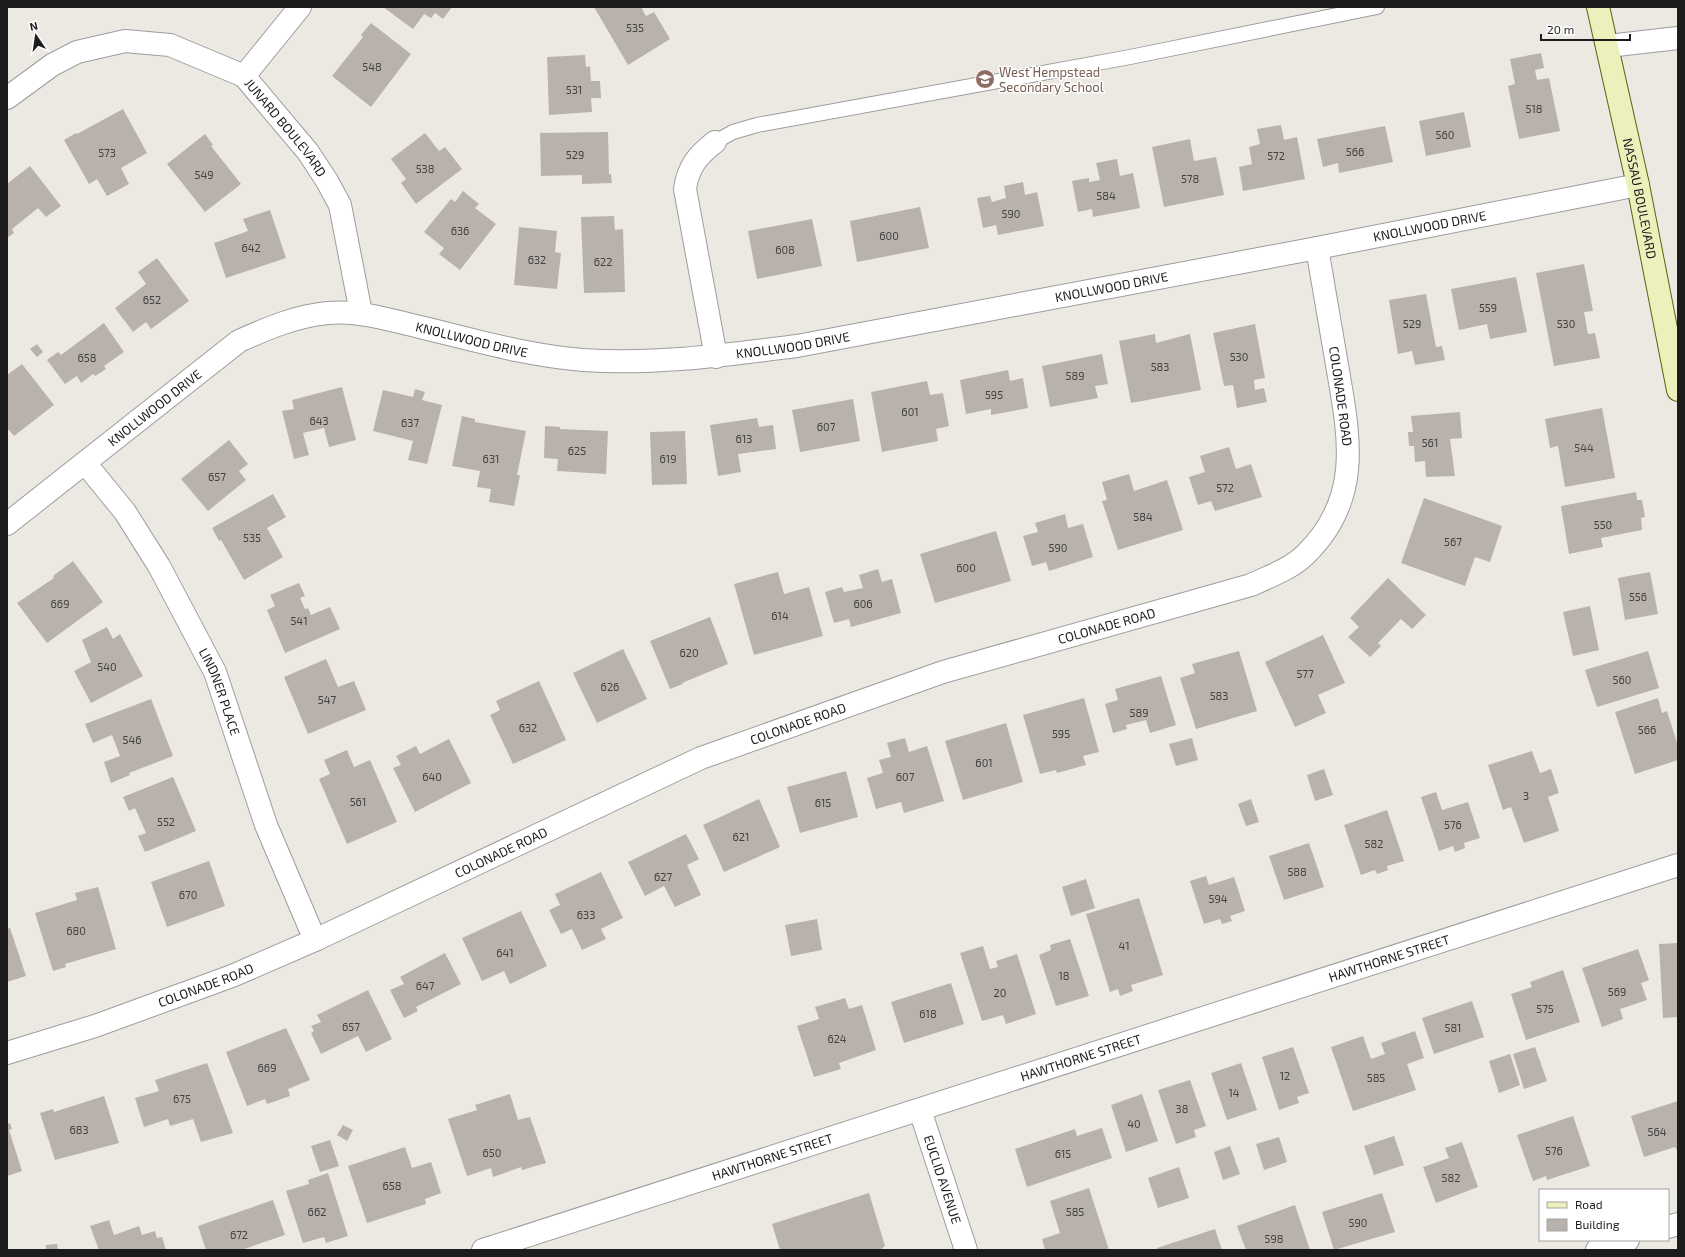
<svg xmlns="http://www.w3.org/2000/svg" width="1685" height="1257" font-family="'Exo 2',sans-serif">
<style>
.building{fill:#b9b2ac}
.lines{fill:none;stroke-linecap:round;stroke-linejoin:round}
.lane-casing{stroke:#9d9d9d;stroke-width:16}
.street-casing{stroke:#9d9d9d;stroke-width:24}
.secondary-casing{stroke:#576412;stroke-width:24}
.lane{stroke:#fff;stroke-width:14}
.street{stroke:#fff;stroke-width:22}
.secondary{stroke:#ecf1bc;stroke-width:22}
.labels{text-anchor:middle;dominant-baseline:central;stroke-width:3;stroke-linejoin:round;paint-order:stroke}
.number-label{font-size:11px;fill:#434240}
.education-label{font-size:13px;fill:#785e54;stroke:#fff;text-anchor:start}
.street-label{font-size:13px;fill:#1c1c1c;stroke:#fff}
</style>
<rect width="100%" height="100%" fill="#ece9e3"/>
<path class="building" d="M383,7H452L443,19L435,13L431,18L424,14L413,29Z
M594,7H641L646,16L654,12L670,39L628,65Z
M371,23L411,54L371,107L332,76L363,37L361,35Z
M1541,53L1544,68L1535,70L1537,80L1549,78L1560,131L1519,139L1508,86L1515,84L1510,59Z
M585,55L586,67L590,66L591,81H600L601,98H591L592,112L549,115L547,57Z
M123,109L147,153L121,168L129,184L107,196L97,179L89,184L64,140L76,133L77,134Z
M1464,112L1471,147L1426,156L1419,121Z
M1281,125L1284,140L1297,137L1305,179L1243,191L1239,167L1252,164L1249,147L1260,144L1257,129Z
M1385,126L1393,162L1339,173L1338,163L1323,167L1317,139Z
M608,132L609,174H611L612,183L582,184V175L541,176L540,133Z
M425,133L439,151L445,147L462,169L416,204L401,183L406,179L391,159Z
M205,134L213,145L211,146L241,184L205,212L167,164Z
M1190,139L1194,161L1216,157L1224,195L1164,207L1152,147Z
M1117,159L1120,176L1133,173L1140,208L1093,217L1092,209L1078,212L1072,181L1089,178V182L1100,180L1096,163Z
M30,166L61,206L46,217L38,208L12,229L14,233L7,238V184Z
M1023,182L1025,195L1037,192L1044,226L998,235L996,225L983,228L977,198L990,196L992,202L1006,198L1004,186Z
M463,191L479,204L475,208L496,224L460,270L439,254L444,248L424,232L451,199L455,202Z
M920,207L929,248L857,262L850,221Z
M270,210L286,258L226,278L214,243L248,231L243,219Z
M614,216L615,230L623,229L625,292L584,293L581,217Z
M812,219L822,266L757,279L748,231Z
M519,227L557,231L555,252L561,253L557,289L514,285Z
M157,258L189,301L151,329L146,322L133,332L115,308L146,284L138,272Z
M1584,264L1593,311L1584,312L1588,334L1595,333L1600,358L1554,366L1536,273Z
M1516,277L1527,332L1490,339L1487,324L1459,330L1451,289Z
M1426,294L1436,347L1442,346L1445,360L1415,365L1412,351L1398,354L1389,300Z
M104,323L124,352L104,366L106,369L95,376L93,374L81,383L77,376L65,384L47,360L58,352L61,355Z
M1255,324L1265,378L1254,380L1255,390L1264,388L1267,402L1237,408L1233,385L1224,386L1213,333Z
M1155,334L1156,343L1190,334L1201,390L1131,403L1119,341Z
M37,344L43,352L37,357L30,349Z
M1102,354L1108,384L1095,386L1098,398L1050,407L1042,366Z
M22,364L54,405L14,436L9,430L7,431V375Z
M1008,370L1010,381L1023,378L1028,408L991,415V409L966,414L960,380Z
M927,381L930,395L943,393L949,426L936,429L938,441L882,452L871,392Z
M342,387L356,440L329,447L324,428L303,433L309,455L294,459L282,411L294,409L292,400Z
M415,389L425,392L422,400L442,405L427,464L408,460L413,441L373,431L383,390L413,397Z
M853,399L860,441L800,452L792,410Z
M1602,408L1615,478L1565,487L1558,446L1550,448L1545,419Z
M1460,412L1462,438L1450,439L1455,476L1426,477L1425,461L1415,462L1414,446H1409L1408,432H1413L1411,416Z
M462,416L475,419V422L526,431L517,475H520L514,506L489,502L491,489L477,487L480,471L452,466Z
M757,418L759,427L773,425L776,449L738,454L741,472L718,476L710,425Z
M545,426L560,427V429L608,431L606,474L557,471L558,459L544,458Z
M685,431L687,484L652,485L650,432Z
M229,440L248,464L239,471L246,480L208,511L181,479Z
M1229,447L1236,469L1251,464L1262,497L1215,511L1211,501L1198,505L1189,477L1205,472L1200,456Z
M1129,474L1134,491L1167,480L1183,530L1118,550L1102,501L1107,500L1102,482Z
M1636,492L1637,500H1642L1645,517L1641,518L1642,530L1601,538L1603,547L1569,554L1561,506Z
M273,494L286,517L267,528L283,557L244,580L221,540L219,541L212,528Z
M1424,498L1502,526L1490,562L1475,557L1465,586L1401,563Z
M1065,514L1068,528L1083,524L1093,557L1049,571L1046,562L1032,566L1023,536L1038,532L1035,523Z
M996,531L1011,581L935,603L920,554Z
M73,561L103,602L47,643L17,603L54,578L53,576Z
M878,569L882,582L892,579L901,613L851,627L849,619L834,623L825,592L842,587L844,592L863,588L859,575Z
M778,572L784,594L809,587L823,636L754,655L734,584Z
M1650,572L1658,614L1625,620L1618,578Z
M1388,578L1426,615L1412,629L1401,619L1378,643L1381,646L1370,657L1348,637L1359,627L1350,618Z
M299,583L305,596L300,598L305,609L308,608L311,615L330,607L340,629L285,653L267,610L275,606L270,595Z
M1590,606L1599,650L1573,656L1563,612Z
M710,617L728,664L682,683L683,684L670,689L650,641Z
M107,627L113,639L120,634L143,676L91,703L74,671L91,662L82,640Z
M1323,635L1345,683L1318,695L1326,713L1295,727L1265,662Z
M623,649L647,699L597,723L573,673Z
M1239,651L1257,711L1196,729L1180,678L1195,673L1192,664Z
M1648,651L1659,688L1597,707L1585,670Z
M326,659L338,687L354,681L366,710L308,734L284,677Z
M1161,676L1176,725L1150,733L1146,720L1126,725L1127,729L1113,733L1105,704L1118,700L1115,689Z
M539,681L566,740L513,764L490,715L500,710L496,701Z
M1084,698L1099,752L1083,756L1086,765L1057,773L1056,770L1040,774L1023,715Z
M1658,698L1662,713L1667,711L1678,746V760L1635,774L1615,712Z
M151,699L173,756L129,773L130,775L111,783L104,762L120,756L112,735L93,743L85,724Z
M1006,723L1023,782L963,800L945,741Z
M905,738L909,752L927,746L944,801L904,813L901,802L876,809L867,778L883,773L879,760L891,757L887,743Z
M1192,738L1198,760L1176,766L1169,744Z
M449,739L471,783L415,812L393,768L401,765L396,756L416,746L420,754Z
M347,750L354,767L370,760L397,822L347,844L319,779L330,774L324,760Z
M1532,751L1540,773L1551,769L1559,793L1548,797L1559,831L1524,843L1511,807L1503,810L1488,765Z
M1324,769L1333,795L1315,801L1307,775Z
M846,771L858,817L800,833L787,787Z
M173,777L196,831L145,852L138,836L146,833L135,808L129,811L123,797Z
M1436,792L1442,810L1468,802L1480,838L1464,843L1465,848L1455,852L1453,846L1439,851L1421,797Z
M759,799L780,847L724,872L703,825Z
M1251,799L1259,822L1246,826L1238,804Z
M1387,810L1404,861L1387,866L1388,870L1377,874L1375,870L1361,875L1344,825Z
M686,834L699,859L687,865L701,895L675,907L664,886L645,896L628,862Z
M1309,843L1324,887L1284,900L1269,856Z
M209,861L225,906L167,927L151,882Z
M601,872L623,918L601,929L606,939L582,950L572,929L561,934L549,910L560,905L555,894Z
M1206,876L1209,885L1234,877L1245,911L1230,916L1232,921L1222,924L1220,919L1204,924L1190,881Z
M1086,879L1095,908L1071,916L1062,887Z
M98,887L116,949L65,964L66,967L53,971L35,913L77,900L75,893Z
M1139,898L1163,975L1131,985L1133,991L1120,996L1118,989L1110,992L1086,914Z
M521,911L547,966L510,984L504,971L482,981L462,938Z
M817,919L822,950L791,956L785,925Z
M10,928L26,976L7,982V929Z
M1070,939L1089,996L1056,1006L1039,955L1051,950L1050,945Z
M1678,943V1017L1663,1018L1659,944Z
M983,946L990,969L998,967L996,961L1017,954L1036,1014L1006,1024L1003,1015L982,1021L960,953Z
M1638,949L1649,980L1641,983L1647,1000L1620,1009L1623,1019L1602,1027L1582,968Z
M445,953L461,984L416,1007L418,1011L404,1018L390,990L404,984L400,977Z
M1563,970L1580,1022L1526,1040L1511,994L1532,987L1530,982Z
M951,983L964,1024L904,1043L891,1002Z
M368,990L392,1039L366,1052L358,1036L321,1054L311,1033L314,1031L311,1026L321,1022L317,1015Z
M845,998L849,1009L862,1005L876,1050L839,1063L841,1069L814,1077L797,1026L819,1019L815,1007Z
M1472,1001L1484,1037L1434,1054L1422,1018Z
M286,1028L310,1080L288,1089L290,1096L267,1104L265,1099L247,1106L226,1052Z
M1415,1031L1424,1058L1407,1064L1416,1090L1353,1111L1331,1047L1363,1036L1371,1059L1385,1054L1381,1043Z
M1293,1047L1309,1093L1297,1097L1299,1103L1279,1110L1262,1057Z
M1535,1047L1547,1081L1524,1089L1513,1054Z
M1510,1054L1520,1085L1499,1093L1489,1061Z
M207,1063L233,1133L201,1142L193,1119L170,1126L168,1119L144,1127L135,1098L159,1091L155,1080Z
M1241,1063L1257,1110L1227,1120L1211,1073Z
M1190,1080L1206,1126L1194,1130L1196,1137L1176,1144L1158,1090Z
M510,1094L518,1120L530,1117L546,1163L522,1170L521,1167L493,1177L491,1168L467,1176L448,1119L477,1110L475,1105Z
M1142,1094L1158,1141L1126,1152L1111,1105Z
M104,1096L119,1143L55,1160L40,1113L53,1109L54,1112Z
M1678,1101V1152L1675,1147L1644,1157L1631,1116Z
M1573,1116L1590,1166L1547,1180L1546,1176L1533,1181L1517,1135Z
M10,1123L12,1129L9,1130L22,1171L7,1176V1124Z
M343,1125L353,1130L347,1141L337,1135Z
M1102,1128L1112,1158L1027,1187L1015,1149L1075,1129L1077,1136Z
M1394,1136L1404,1165L1374,1175L1364,1146Z
M1279,1137L1287,1162L1264,1170L1256,1144Z
M330,1140L339,1166L320,1172L311,1146Z
M1462,1142L1478,1187L1436,1203L1423,1167L1449,1158L1445,1148Z
M1230,1146L1240,1174L1223,1180L1214,1152Z
M405,1147L412,1168L431,1162L441,1193L425,1199L426,1204L367,1223L348,1166Z
M1179,1167L1189,1198L1158,1208L1148,1178Z
M328,1173L348,1236L326,1243L324,1237L303,1243L286,1191L309,1184L308,1180Z
M1089,1188L1109,1250H1045L1042,1239L1060,1233L1050,1201Z
M869,1193L885,1246L880,1250H780L772,1224Z
M1382,1193L1395,1232L1334,1250L1322,1212Z
M273,1200L285,1235L241,1250H206L198,1226Z
M1295,1205L1310,1250H1246L1237,1226Z
M109,1220L114,1235L139,1226L142,1235L155,1231L157,1238L162,1237L166,1250H99L90,1226Z
M1215,1229L1222,1250H1157V1248Z
M57,1244L58,1250H46V1245Z"/>
<g class="lines">
<defs>
<path id="lane" d="M715,142L733,132L757,125L1130,57L1377,7"/>
<g id="street">
<path d="M1608,46L1678,38"/>
<path d="M244,76L300,7"/>
<path id="s1" d="M7,98L52,65L77,52L125,41L170,45L244,76L308,152L327,181L340,205L361,313"/>
<path d="M715,142C698,155 688,167 685,189L716,357"/>
<path id="s2" d="M85,463L125,512L159,566L215,672L266,825L315,940"/>
<path id="s3" d="M7,524L239,341C268,328 296,316 328,313C359,310 390,320 420,327C474,340 528,356 583,360C655,365 726,355 797,346L1317,248L1638,185"/>
<path id="s4" d="M7,1053L95,1026L232,976L315,940L701,758L943,672L1251,585C1270,576 1291,569 1306,554C1365,496 1348,431 1336,359C1330,322 1323,285 1317,248"/>
<path id="s5" d="M920,1110L966,1250"/>
<path d="M1668,1227L1678,1224"/>
<path id="s6" d="M483,1250L1678,865"/>
<path d="M1597,1250L1628,1240"/>
</g>
<g id="secondary">
<path id="s7" d="M1598,7L1638,185L1678,390"/>
</g>
</defs>
<use href="#lane" class="lane-casing"/>
<use href="#street" class="street-casing"/>
<use href="#secondary" class="secondary-casing"/>
<use href="#lane" class="lane"/>
<use href="#street" class="street"/>
<use href="#secondary" class="secondary"/>
</g>
<defs>
<symbol id="school-disc" viewBox="-11 -11 22 22"><circle r="9.5" fill="#8d6e63" stroke="#fff"/><path d="M0-5L7-2L0 1L-7-2ZM-4 1L0 2.5L4 1V4Q0 6-4 4Z" fill="#fff"/></symbol>
</defs>
<g fill-rule="evenodd">
<use href="#school-disc" x="974" y="68" width="22" height="22"/>
</g>
<g class="labels">
<g class="number-label">
<text x="635" y="27">535</text>
<text x="372" y="66">548</text>
<text x="574" y="89">531</text>
<text x="1534" y="108">518</text>
<text x="1445" y="134">560</text>
<text x="1355" y="151">566</text>
<text x="107" y="152">573</text>
<text x="575" y="154">529</text>
<text x="1276" y="155">572</text>
<text x="425" y="168">538</text>
<text x="204" y="174">549</text>
<text x="1190" y="178">578</text>
<text x="1106" y="195">584</text>
<text x="1011" y="213">590</text>
<text x="460" y="230">636</text>
<text x="889" y="235">600</text>
<text x="251" y="247">642</text>
<text x="785" y="249">608</text>
<text x="537" y="259">632</text>
<text x="603" y="261">622</text>
<text x="152" y="299">652</text>
<text x="1488" y="307">559</text>
<text x="1412" y="323">529</text>
<text x="1566" y="323">530</text>
<text x="1239" y="356">530</text>
<text x="87" y="357">658</text>
<text x="1160" y="366">583</text>
<text x="1075" y="375">589</text>
<text x="994" y="394">595</text>
<text x="910" y="411">601</text>
<text x="319" y="420">643</text>
<text x="410" y="422">637</text>
<text x="826" y="426">607</text>
<text x="744" y="438">613</text>
<text x="1430" y="442">561</text>
<text x="1584" y="447">544</text>
<text x="577" y="450">625</text>
<text x="491" y="458">631</text>
<text x="668" y="458">619</text>
<text x="217" y="476">657</text>
<text x="1225" y="487">572</text>
<text x="1143" y="516">584</text>
<text x="1603" y="524">550</text>
<text x="252" y="537">535</text>
<text x="1453" y="541">567</text>
<text x="1058" y="547">590</text>
<text x="966" y="567">600</text>
<text x="1638" y="596">556</text>
<text x="60" y="603">669</text>
<text x="863" y="603">606</text>
<text x="780" y="615">614</text>
<text x="299" y="620">541</text>
<text x="689" y="652">620</text>
<text x="107" y="666">540</text>
<text x="1305" y="673">577</text>
<text x="1622" y="679">560</text>
<text x="610" y="686">626</text>
<text x="1219" y="695">583</text>
<text x="327" y="699">547</text>
<text x="1139" y="712">589</text>
<text x="528" y="727">632</text>
<text x="1647" y="729">566</text>
<text x="1061" y="733">595</text>
<text x="132" y="739">546</text>
<text x="984" y="762">601</text>
<text x="432" y="776">640</text>
<text x="905" y="776">607</text>
<text x="1526" y="795">3</text>
<text x="358" y="801">561</text>
<text x="823" y="802">615</text>
<text x="166" y="821">552</text>
<text x="1453" y="824">576</text>
<text x="741" y="836">621</text>
<text x="1374" y="843">582</text>
<text x="1297" y="871">588</text>
<text x="663" y="876">627</text>
<text x="188" y="894">670</text>
<text x="1218" y="898">594</text>
<text x="586" y="914">633</text>
<text x="76" y="930">680</text>
<text x="1124" y="945">41</text>
<text x="505" y="952">641</text>
<text x="1064" y="975">18</text>
<text x="425" y="985">647</text>
<text x="1617" y="991">569</text>
<text x="1000" y="992">20</text>
<text x="1545" y="1008">575</text>
<text x="928" y="1013">618</text>
<text x="351" y="1026">657</text>
<text x="1453" y="1027">581</text>
<text x="837" y="1038">624</text>
<text x="267" y="1067">669</text>
<text x="1285" y="1075">12</text>
<text x="1376" y="1077">585</text>
<text x="1234" y="1092">14</text>
<text x="182" y="1098">675</text>
<text x="1182" y="1108">38</text>
<text x="1134" y="1123">40</text>
<text x="79" y="1129">683</text>
<text x="1657" y="1131">564</text>
<text x="1554" y="1150">576</text>
<text x="492" y="1152">650</text>
<text x="1063" y="1153">615</text>
<text x="1451" y="1177">582</text>
<text x="392" y="1185">658</text>
<text x="317" y="1211">662</text>
<text x="1075" y="1211">585</text>
<text x="1358" y="1222">590</text>
<text x="239" y="1234">672</text>
<text x="1274" y="1238">598</text>
</g>
<g class="education-label">
<text x="999" y="72">West Hempstead<tspan x="999" dy="15">Secondary School</tspan></text>
</g>
<g class="street-label">
<text stroke="none"><textPath href="#s1" startOffset="325">JUNARD BOULEVARD</textPath></text>
<text stroke="none"><textPath href="#s7" startOffset="196">NASSAU BOULEVARD</textPath></text>
<text stroke="none"><textPath href="#s3" startOffset="1508">KNOLLWOOD DRIVE</textPath></text>
<text stroke="none"><textPath href="#s3" startOffset="1184">KNOLLWOOD DRIVE</textPath></text>
<text stroke="none"><textPath href="#s3" startOffset="536">KNOLLWOOD DRIVE</textPath></text>
<text stroke="none"><textPath href="#s3" startOffset="860">KNOLLWOOD DRIVE</textPath></text>
<text transform="translate(1341 396) rotate(82)">COLONADE ROAD</text>
<text stroke="none"><textPath href="#s3" startOffset="188">KNOLLWOOD DRIVE</textPath></text>
<text stroke="none"><textPath href="#s4" startOffset="1182">COLONADE ROAD</textPath></text>
<text stroke="none"><textPath href="#s2" startOffset="267">LINDNER PLACE</textPath></text>
<text stroke="none"><textPath href="#s4" startOffset="858">COLONADE ROAD</textPath></text>
<text stroke="none"><textPath href="#s4" startOffset="534">COLONADE ROAD</textPath></text>
<text stroke="none"><textPath href="#s6" startOffset="952">HAWTHORNE STREET</textPath></text>
<text stroke="none"><textPath href="#s4" startOffset="210">COLONADE ROAD</textPath></text>
<text stroke="none"><textPath href="#s6" startOffset="628">HAWTHORNE STREET</textPath></text>
<text stroke="none"><textPath href="#s6" startOffset="304">HAWTHORNE STREET</textPath></text>
<text stroke="none"><textPath href="#s5" startOffset="73">EUCLID AVENUE</textPath></text>
</g>
</g>
<rect width="1685" height="1257" fill="none" stroke="#1c1c1c" stroke-width="16"/>
<rect x="1539" y="1189" width="130" height="52" fill="#ffffff" stroke="#a4a4a4"/>
<rect x="1547" y="1202" width="20" height="6" fill="#ecf1bc" stroke="#a4a4a4"/>
<text x="1575" y="1209" font-size="12" fill="#1c1c1c">Road</text>
<rect x="1547" y="1219" width="20" height="12" fill="#b9b2ac" stroke="#a4a4a4"/>
<text x="1575" y="1229" font-size="12" fill="#1c1c1c">Building</text>
<g transform="translate(36 36) rotate(347)" stroke="#ffffff" stroke-width="3" paint-order="stroke">
<path d="M0-3L7 15L0 10L-7 15Z" fill="#1c1c1c"/>
<text y="-6" font-size="11" font-weight="bold" text-anchor="middle" fill="#1c1c1c">N</text>
</g>
<path d="M1541 34v6h89v-6" fill="none" stroke="#1c1c1c" stroke-width="2"/>
<text x="1547" y="34" font-size="12" fill="#1c1c1c" stroke="#ffffff" stroke-width="3" paint-order="stroke">20 m</text>
</svg>
